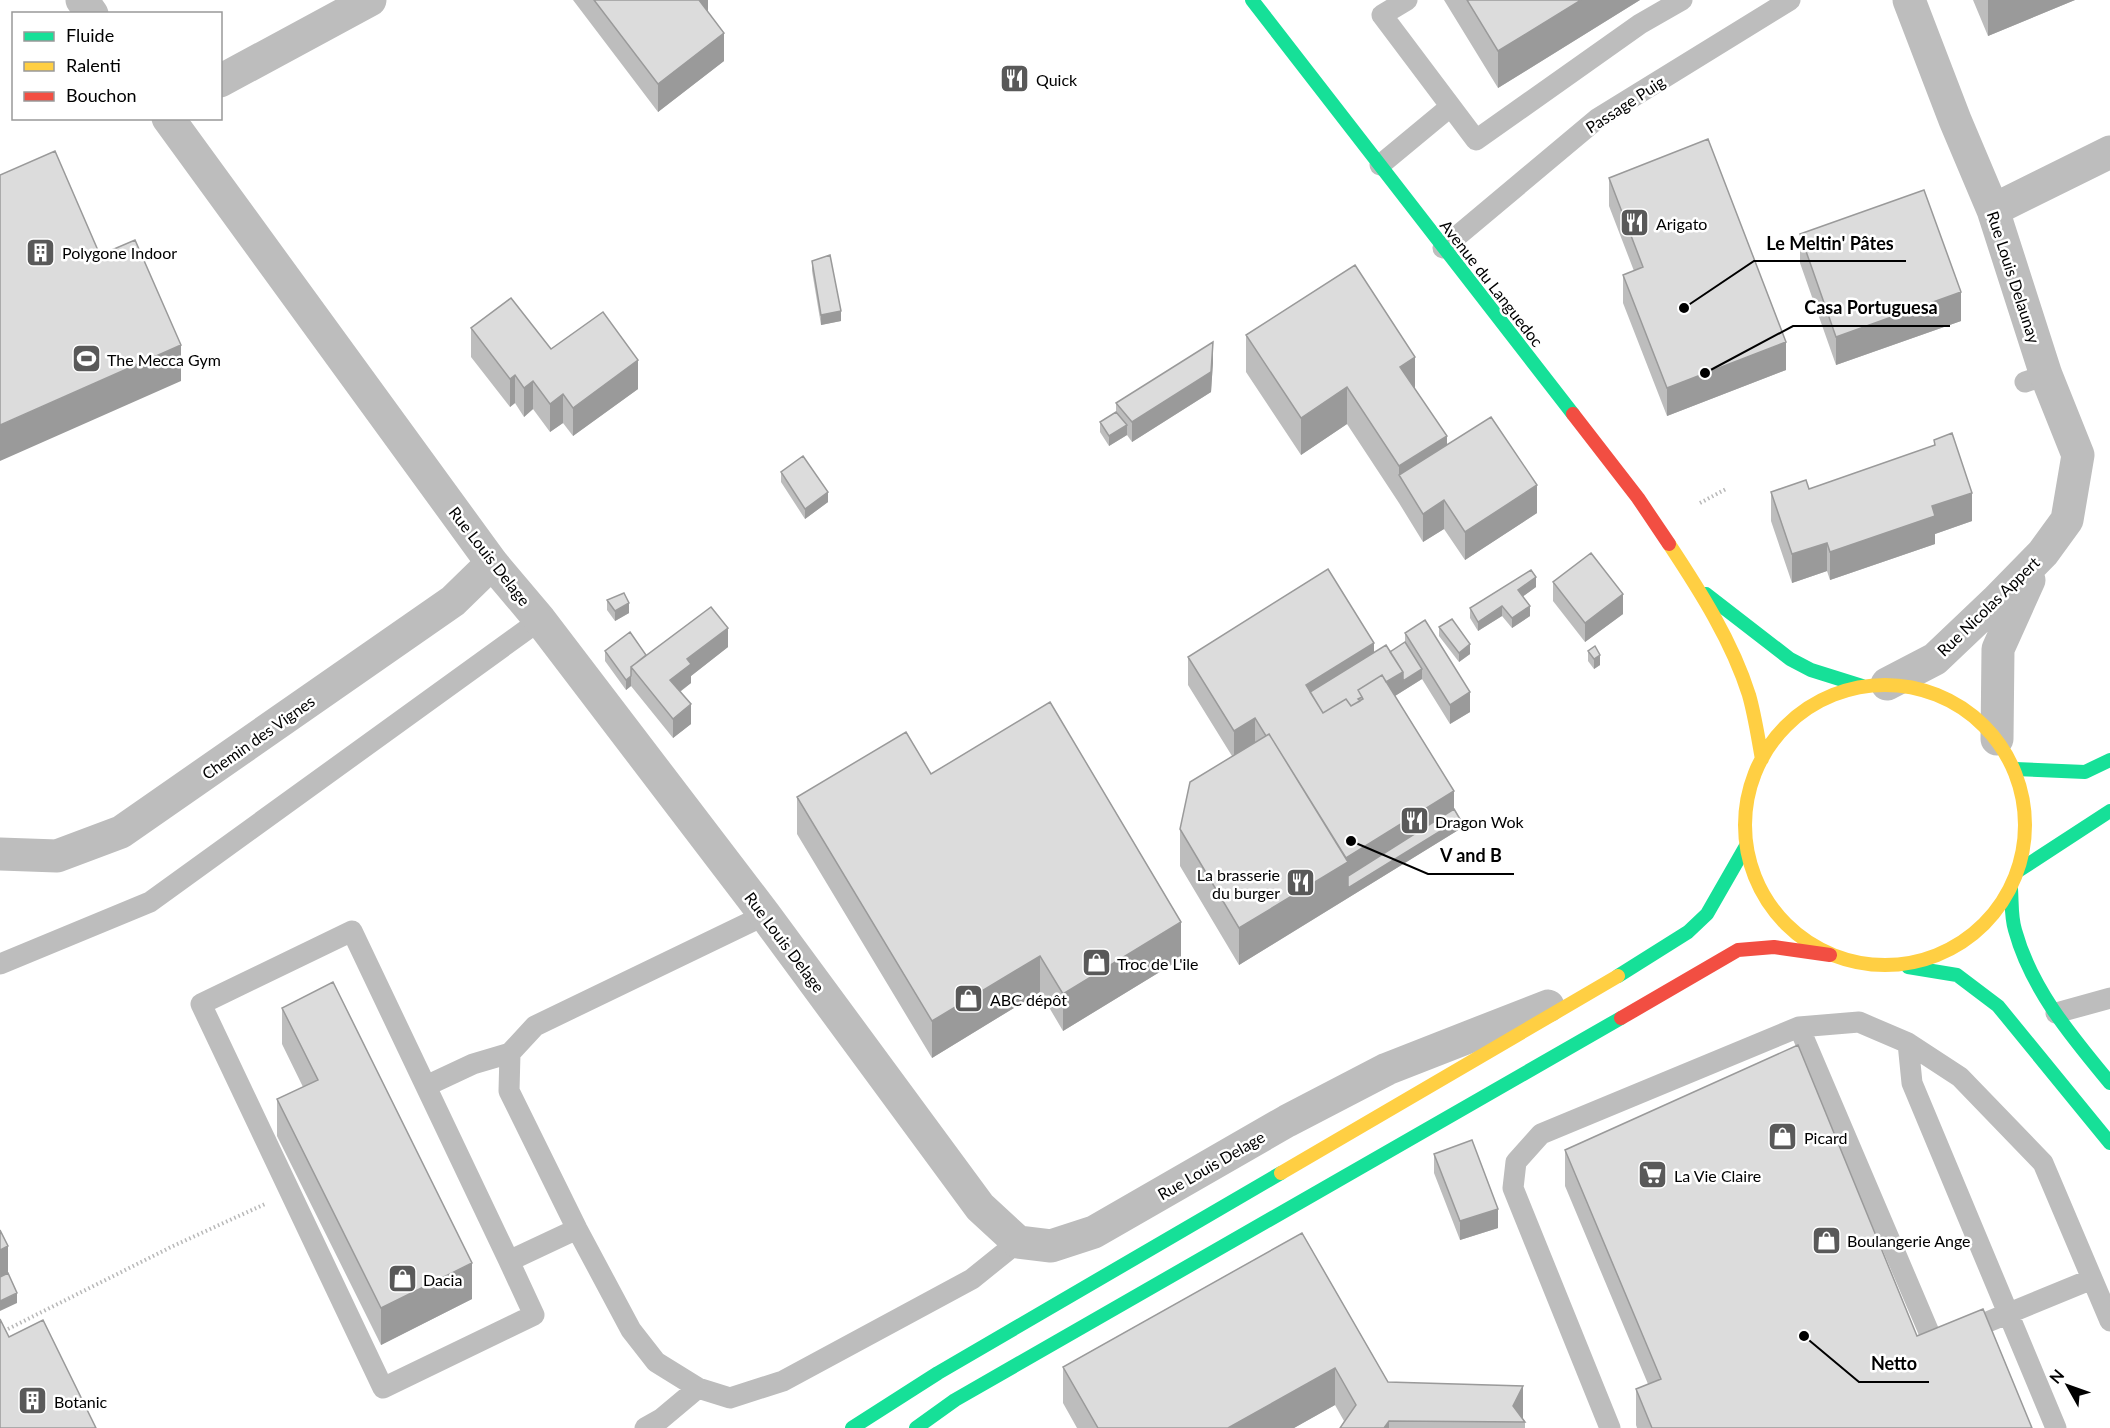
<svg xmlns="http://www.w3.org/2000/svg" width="2110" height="1428" font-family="Lato,sans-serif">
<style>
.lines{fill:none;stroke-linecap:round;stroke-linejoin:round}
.path{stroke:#b8b8b8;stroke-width:4;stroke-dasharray:1.5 3;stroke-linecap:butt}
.lane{stroke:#bdbdbd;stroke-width:21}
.street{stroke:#bdbdbd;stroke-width:33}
.fast{stroke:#16e098;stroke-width:14}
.slow{stroke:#ffcf43;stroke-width:14}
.jam{stroke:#f24e42;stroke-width:14}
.wall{fill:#bdbdbd}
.shaded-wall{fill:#9a9a9a}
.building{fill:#dcdcdc;stroke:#9a9a9a;stroke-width:1.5}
.labels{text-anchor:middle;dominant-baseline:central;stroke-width:5;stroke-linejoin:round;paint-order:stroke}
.poi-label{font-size:16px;fill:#000;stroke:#fff;text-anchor:start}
.street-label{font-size:16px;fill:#000;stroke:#fff}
.leader{fill:none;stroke:#000;stroke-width:2}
.callout-dot{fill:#000;stroke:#fff;stroke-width:2}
.callout-label{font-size:18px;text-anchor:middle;font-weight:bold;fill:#000;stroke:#fff;stroke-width:5;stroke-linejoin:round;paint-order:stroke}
</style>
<rect width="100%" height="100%" fill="#fff"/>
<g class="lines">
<path class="path" d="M1700,503L1726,489
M0,1333L171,1247L265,1204"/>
<path class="lane" d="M1407,0L1382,15L1476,140L1640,24L1682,0
M1380,165L1450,107
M1443,248L1597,119L1790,0
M2025,382L2046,375
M765,915L535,1026L510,1053L509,1091L577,1229L631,1330L656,1362L698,1388L730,1398L783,1381L972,1279L1018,1242
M0,964L150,902L540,620
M2056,1013L2110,998
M1799,1027L1934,1344L2092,1279
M1908,1043L1912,1083L2056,1428
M426,1086L473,1064L510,1053
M509,1261L352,931L201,1004L383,1388L534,1315L509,1261L577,1229
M645,1428L661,1419L698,1388
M1610,1428L1513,1188L1516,1162L1541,1134L1799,1027L1859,1022L1908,1043L1960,1077L2043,1163L2110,1321"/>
<path class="street" d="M82,0L92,14
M220,81L370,0
M168,118L492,563L540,620L765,915L980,1207L1018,1242L1051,1246L1094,1232L1287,1121L1387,1069L1548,1006
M1993,210L2110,152
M1887,684L1935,659L1996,601L2043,553L2067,520L2078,455L2046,375L1993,210L1955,120L1909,0
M1997,739L1998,649L2029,580
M0,854L57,856L121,832L453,601L492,563"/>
<path class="fast" d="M1252,0L1573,414
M1706,594L1790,659L1811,670L1862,686
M2015,769L2085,772L2110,760
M2018,871L2110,811
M2011,889C2012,903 2011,917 2015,930C2031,989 2072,1037 2110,1083
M1908,967L1957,975L1998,1006L2110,1143
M1618,976L1688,932L1707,914L1746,846
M852,1428L938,1373L1281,1173
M916,1428L955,1400L1621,1018"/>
<path class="slow" d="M1669,544C1700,591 1732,641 1749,695C1755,716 1758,738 1762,759
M1745 825a140 140 0 1 1 280 0a140 140 0 1 1-280 0Z
M1281,1173L1618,976"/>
<path class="jam" d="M1573,414L1638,498L1669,544
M1621,1018L1738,950L1774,947L1830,955"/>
</g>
<path class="wall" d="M573,0H708V12L724,61L658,112Z
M1444,0H1640L1498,88Z
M1973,0H2075L1988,36Z
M1609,178L1786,370L1667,416L1623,303V275L1634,271L1609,206Z
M1800,234L1961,321L1836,365L1800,263Z
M812,261L841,321L821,325L812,271Z
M471,328L551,349L638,389L573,436L563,423L550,432L533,409L524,417L515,403L510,407L471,357Z
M1246,335L1415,389L1447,445L1537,513L1465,560L1444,529L1423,542L1399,503L1347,424L1301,455L1246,372Z
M1213,362L1211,392L1132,442L1127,435L1109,446L1100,432V422L1116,412V403Z
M1934,440L1972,521L1935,534V544L1830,580L1827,571L1792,583L1771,521V492L1809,489L1934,446Z
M781,472L828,502L805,519L781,482Z
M1553,582L1623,614L1585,642L1553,601Z
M1536,587L1523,596L1530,616L1512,628L1502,616L1478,631L1470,618V608Z
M607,600L629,613L615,621L607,610Z
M1439,627L1470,654L1459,662L1439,636Z
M1405,633L1470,712L1450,724L1422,679L1395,696L1454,809L1460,829L1239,965L1180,866V829L1232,756L1188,685V657L1390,652L1405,642Z
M728,647L691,676V683L680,692L691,724L673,738L631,686L626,690L605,661V651L646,655Z
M1588,651L1600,665L1594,669L1588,661Z
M931,774L1181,959L1063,1031L1040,992L932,1058L797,834V797Z
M282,1008L472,1299L381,1345L277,1136V1099L303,1087L282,1044Z
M1565,1150L1917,1336L2032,1428H1637L1636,1425V1389L1648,1384L1565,1186Z
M1434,1154L1498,1228L1460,1240L1434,1173Z
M1302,1233L1388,1382L1523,1419L1525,1422V1428H1340L1344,1421L1335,1405L1294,1428H1077L1063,1403V1367Z"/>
<path class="shaded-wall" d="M698,0H708V19Z
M1581,0H1640L1498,88V51Z
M1988,0H2075L1988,36Z
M724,33V61L658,112V84Z
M1961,292V321L1836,365V337Z
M841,311V321L821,325V315Z
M1213,342V362L1211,392L1132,442V422Z
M1786,342V370L1667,416V388Z
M181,345V381L0,461V425Z
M1415,357V394L1400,367Z
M638,360V389L573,436V408Z
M515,375V403L510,407V379Z
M533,381V409L524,417V388Z
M1347,387V424L1301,455V418Z
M563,394V423L550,432V404Z
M1127,425V435L1109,446V436Z
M1447,436V473L1399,475V466Z
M1537,485V513L1465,560V532Z
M828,492V502L805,519V509Z
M1972,493V521L1935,534V544L1830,580V552L1932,506Z
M1444,500V529L1423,542V514Z
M1827,543V571L1792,583V554Z
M1536,577V587L1518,600V590Z
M1623,594V614L1585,642V623Z
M629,603V613L615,621V611Z
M1502,606V616L1478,631V622Z
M1530,606V616L1512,628V618Z
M728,628V647L691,676V683L670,699V680L687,659Z
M1374,643V671L1315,708L1306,685Z
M1470,644V654L1459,662V653Z
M1600,655V665L1594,669V659Z
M1422,669V679L1363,716V699L1362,697L1403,672Z
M631,676V686L626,690V680Z
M1470,692V712L1450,724V705Z
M691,704V724L673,738V719Z
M1255,718V746L1234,759V731Z
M1454,791V819L1348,885V898L1239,965V928L1343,860Z
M1460,819V829L1348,898V888Z
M1181,922V959L1063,1031V994Z
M1040,956V992L932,1058V1021Z
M1498,1209V1228L1460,1240V1221Z
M8,1246V1283L0,1287V1250Z
M472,1263V1299L381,1345V1308Z
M17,1293V1303L0,1311V1301Z
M1335,1368V1405L1294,1428H1228Z
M1523,1386V1422L1513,1406Z
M1389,1421V1428H1384Z"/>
<path class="building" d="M594,0H699L724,33L658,84Z
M1467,0H1581L1498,51Z
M1708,139L1786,342L1667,388L1623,275L1643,267L1609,178Z
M55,151L100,255L135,240L181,345L0,425V175Z
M1924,190L1961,292L1836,337L1800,234Z
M830,255L841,311L821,315L812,261Z
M1355,265L1415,357L1400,367L1447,436L1399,466L1347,387L1301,418L1246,335Z
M511,298L551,349L603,312L638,360L573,408L563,394L550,404L533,381L524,388L515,375L510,379L471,328Z
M1213,342L1211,372L1132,422L1116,403Z
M1116,412L1127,425L1109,436L1100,422Z
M1491,417L1537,485L1465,532L1444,500L1423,514L1399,475Z
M1952,433L1972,493L1932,506L1935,516L1830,552L1827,543L1792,554L1771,492L1806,480L1809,489L1935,445L1934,440Z
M803,456L828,492L805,509L781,472Z
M1591,553L1623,594L1585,623L1553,582Z
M1328,569L1374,643L1306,685L1323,713L1346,699L1351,706L1363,699L1358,690L1382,675L1454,791L1346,858L1269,734L1266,736L1255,718L1234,731L1188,657Z
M1531,570L1536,577L1518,590L1530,606L1512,618L1502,606L1478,622L1470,608Z
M624,593L629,603L615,611L607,600Z
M711,607L728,628L687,659L691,664L670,680L691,704L673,719L631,667Z
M1452,619L1470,644L1459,653L1439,627Z
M1425,620L1470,692L1450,705L1405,633Z
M630,632L646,655L631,667V676L626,680L605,651Z
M1405,642L1422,669L1403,681V672L1390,652Z
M1386,645L1403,672L1386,682L1382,675L1358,690L1362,697L1358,699L1360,701L1351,706L1346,699L1323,713L1310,692Z
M1595,646L1600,655L1594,659L1588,651Z
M1050,702L1181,922L1063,994L1040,956L932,1021L797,797L906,732L931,774Z
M1269,734L1348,862L1239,928L1180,829L1190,782Z
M1454,809L1460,819L1348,888V876Z
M333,982L472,1263L381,1308L277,1099L318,1080L282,1008Z
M1798,1045L1917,1336L1983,1309L2032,1428H1652L1636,1389L1661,1379L1565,1150Z
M1472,1140L1498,1209L1460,1221L1434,1154Z
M0,1230L8,1246L0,1250Z
M1302,1233L1388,1382L1523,1386L1513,1406L1525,1422L1389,1421L1384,1428H1340L1356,1405L1335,1368L1228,1428H1098L1063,1367Z
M8,1273L17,1293L0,1301V1277Z
M0,1319L9,1337L43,1320L96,1428H0Z"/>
<defs>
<symbol id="restaurant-square" viewBox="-11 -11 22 22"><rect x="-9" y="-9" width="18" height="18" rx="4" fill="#595959" stroke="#fff"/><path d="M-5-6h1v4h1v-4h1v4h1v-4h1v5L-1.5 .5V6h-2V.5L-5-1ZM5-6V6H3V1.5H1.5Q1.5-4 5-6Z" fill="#fff"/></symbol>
<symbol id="building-square" viewBox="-11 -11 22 22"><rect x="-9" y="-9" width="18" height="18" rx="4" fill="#595959" stroke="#fff"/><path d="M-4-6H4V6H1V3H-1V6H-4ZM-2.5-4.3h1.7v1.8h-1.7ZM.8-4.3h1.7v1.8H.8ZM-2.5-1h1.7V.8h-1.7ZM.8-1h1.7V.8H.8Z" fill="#fff"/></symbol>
<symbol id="stadium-square" viewBox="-11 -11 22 22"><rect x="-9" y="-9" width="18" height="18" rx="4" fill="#595959" stroke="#fff"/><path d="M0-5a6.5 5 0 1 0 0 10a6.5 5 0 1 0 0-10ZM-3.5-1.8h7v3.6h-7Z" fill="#fff"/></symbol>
<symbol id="shop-square" viewBox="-11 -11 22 22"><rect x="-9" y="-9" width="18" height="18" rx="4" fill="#595959" stroke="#fff"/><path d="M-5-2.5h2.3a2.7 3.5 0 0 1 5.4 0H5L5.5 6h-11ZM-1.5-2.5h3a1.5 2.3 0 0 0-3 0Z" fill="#fff"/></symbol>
<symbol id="supermarket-square" viewBox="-11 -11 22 22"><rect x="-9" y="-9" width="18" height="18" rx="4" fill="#595959" stroke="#fff"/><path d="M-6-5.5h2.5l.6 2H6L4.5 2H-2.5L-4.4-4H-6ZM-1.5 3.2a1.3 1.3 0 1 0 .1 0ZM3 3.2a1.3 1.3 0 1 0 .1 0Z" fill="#fff"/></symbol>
</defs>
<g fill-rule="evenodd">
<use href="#restaurant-square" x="998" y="62" width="33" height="33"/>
<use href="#restaurant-square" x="1618" y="206" width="33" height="33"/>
<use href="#building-square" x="24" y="236" width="33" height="33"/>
<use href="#stadium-square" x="70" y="342" width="33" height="33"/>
<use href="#restaurant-square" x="1398" y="804" width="33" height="33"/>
<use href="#restaurant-square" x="1284" y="866" width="33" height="33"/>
<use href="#shop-square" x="1080" y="946" width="33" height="33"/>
<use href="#shop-square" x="952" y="982" width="33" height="33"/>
<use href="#shop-square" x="1766" y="1120" width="33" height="33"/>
<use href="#supermarket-square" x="1636" y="1158" width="33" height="33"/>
<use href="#shop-square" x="1810" y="1224" width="33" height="33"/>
<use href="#shop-square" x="386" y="1262" width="33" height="33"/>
<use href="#building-square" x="16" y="1384" width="33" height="33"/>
</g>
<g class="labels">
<g class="poi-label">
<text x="1036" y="79">Quick</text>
<text x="1656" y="223">Arigato</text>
<text x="62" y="252">Polygone Indoor</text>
<text x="107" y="359">The Mecca Gym</text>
<text x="1435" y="821">Dragon Wok</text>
<text x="1280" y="874" text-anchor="end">La brasserie<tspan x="1280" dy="18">du burger</tspan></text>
<text x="1117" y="963">Troc de L'ile</text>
<text x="990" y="999">ABC dépôt</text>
<text x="1804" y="1137">Picard</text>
<text x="1674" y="1175">La Vie Claire</text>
<text x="1847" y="1240">Boulangerie Ange</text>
<text x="423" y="1279">Dacia</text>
<text x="54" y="1401">Botanic</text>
</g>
<g class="street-label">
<text transform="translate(1625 104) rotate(-33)">Passage Puig</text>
<text transform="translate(2014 277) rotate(72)">Rue Louis Delaunay</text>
<text transform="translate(1492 283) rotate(52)">Avenue du Languedoc</text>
<text transform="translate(490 556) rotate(52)">Rue Louis Delage</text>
<text transform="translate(1988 606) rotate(-44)">Rue Nicolas Appert</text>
<text transform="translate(258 737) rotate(-35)">Chemin des Vignes</text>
<text transform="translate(785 942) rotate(53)">Rue Louis Delage</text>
<text transform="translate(1211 1165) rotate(-30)">Rue Louis Delage</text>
</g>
</g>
<path class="leader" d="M1684 308L1754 261H1906M1705 373L1793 326H1950M1351 841L1428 874H1514M1804 1336L1859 1382H1929"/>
<g class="callout-dot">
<circle cx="1684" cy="308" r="6"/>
<circle cx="1705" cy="373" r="6"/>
<circle cx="1351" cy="841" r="6"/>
<circle cx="1804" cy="1336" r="6"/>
</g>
<g class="callout-label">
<text x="1830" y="250">Le Meltin' Pâtes</text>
<text x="1871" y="314">Casa Portuguesa</text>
<text x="1471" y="862">V and B</text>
<text x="1894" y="1370">Netto</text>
</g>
<rect x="12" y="12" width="210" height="108" fill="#ffffff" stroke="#999999" stroke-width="1.5"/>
<rect x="24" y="32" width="30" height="9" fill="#16e098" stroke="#999999" stroke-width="1.5"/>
<text x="66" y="42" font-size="18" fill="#000000">Fluide</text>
<rect x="24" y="62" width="30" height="9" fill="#ffcf43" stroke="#999999" stroke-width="1.5"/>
<text x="66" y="72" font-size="18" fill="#000000">Ralenti</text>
<rect x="24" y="92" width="30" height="9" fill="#f24e42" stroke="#999999" stroke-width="1.5"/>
<text x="66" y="102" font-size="18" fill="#000000">Bouchon</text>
<g transform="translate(2068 1386) rotate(310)" stroke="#ffffff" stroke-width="4.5" paint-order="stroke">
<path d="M0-4.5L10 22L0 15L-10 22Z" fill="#000000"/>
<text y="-9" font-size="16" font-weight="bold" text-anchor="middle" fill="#000000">N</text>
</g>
</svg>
